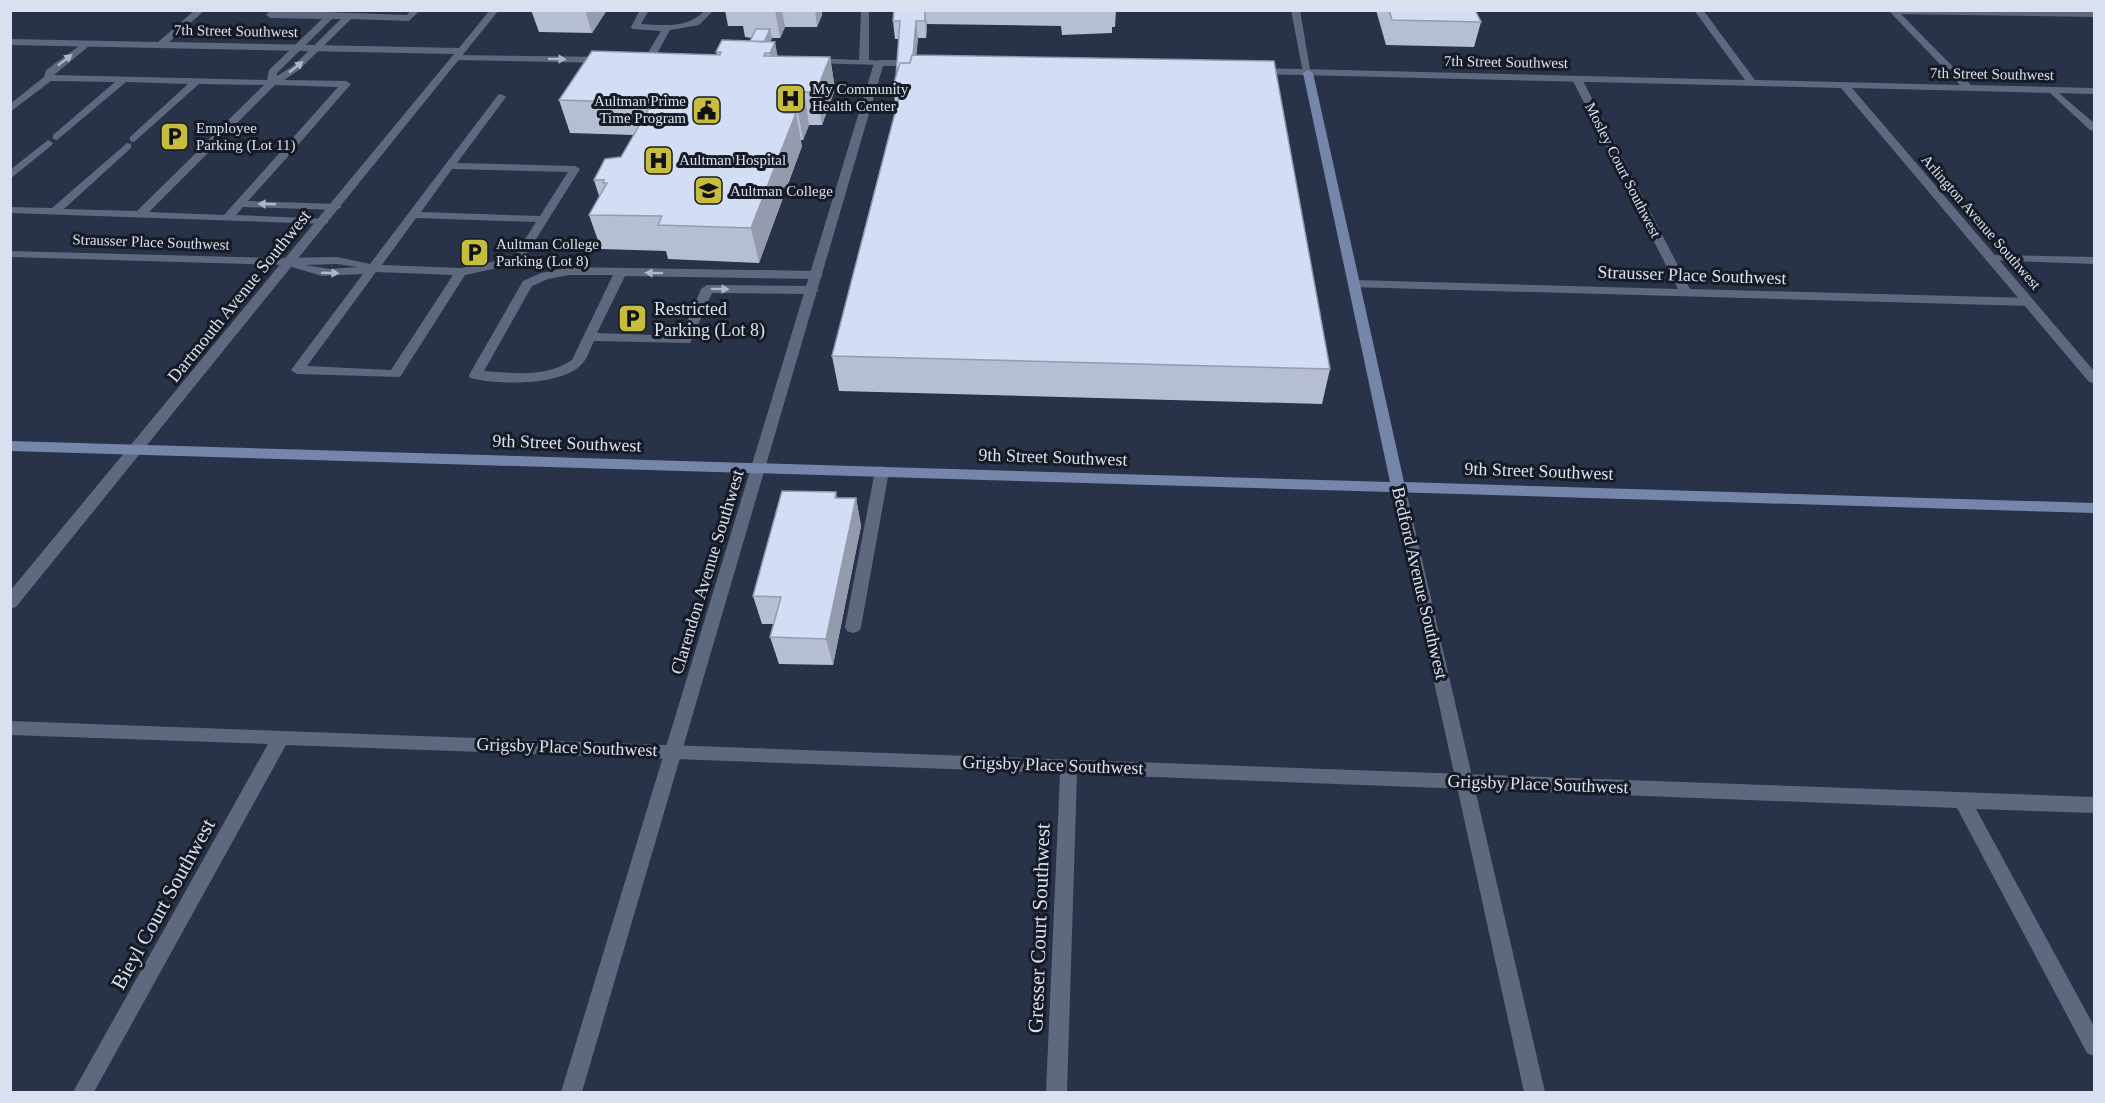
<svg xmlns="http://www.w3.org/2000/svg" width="2105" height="1103" font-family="Georgia,serif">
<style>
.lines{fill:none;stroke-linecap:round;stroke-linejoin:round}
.lane{fill:#5e687f;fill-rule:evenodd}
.street{fill:#5e687f;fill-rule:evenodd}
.secondary{fill:#7686aa;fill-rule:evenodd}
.wall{fill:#b5bed3}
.shaded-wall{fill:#949bac}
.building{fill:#d3ddf5;stroke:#949bac;stroke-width:1.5}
.oneway{fill:#aeb6c8}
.labels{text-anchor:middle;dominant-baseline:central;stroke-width:6;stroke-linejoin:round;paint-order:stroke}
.far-street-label{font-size:15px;fill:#d9e0ef;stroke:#161a25}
.far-poi-label{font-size:15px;fill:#d9e0ef;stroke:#161a25;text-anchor:start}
.street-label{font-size:18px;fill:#d9e0ef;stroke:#161a25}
.poi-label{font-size:18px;fill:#d9e0ef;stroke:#161a25;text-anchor:start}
.near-street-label{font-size:21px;fill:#d9e0ef;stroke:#161a25}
</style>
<rect width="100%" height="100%" fill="#283249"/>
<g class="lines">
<path class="lane" d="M270,10L407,15L411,10H420L409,21L351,19L299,70L284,80L346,81L351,84L298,145H290V141L338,87L275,85L217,143L213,144L208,141L209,139L264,85L199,84L134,142L130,141V137L188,84L126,82L57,140L53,139V135L115,82L51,81L10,112V104L44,77L46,70L86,41L91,44L89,46L54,75L267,80L269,70L322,19L270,18L266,15ZM332,19H341L293,66L277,76V73Z
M640,10H649L641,24C663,25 689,29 705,10H714L699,25L670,30L653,61L648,64L643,61L661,31L632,29L631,27Z
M861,10H869V60L882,61V65L809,63V59L812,58L859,60Z
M1291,10H1300L1311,75L1303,73Z
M1889,11H2094V17L1893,14Z
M456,55L606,57L611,60L606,63L453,60L451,58Z
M1577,76L1582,79L1690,289L2029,298L2035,302L2029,306L1350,287V281L1354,280L1678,289L1572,79Z
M2052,87L2094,123V131L2090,130L2049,92L2047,90Z
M501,94L506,97L457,163L575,166L580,169L521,263L465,275L400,377L297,374L291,370L363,274L322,276L285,265L10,257V251L277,258L337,257L370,264L498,95ZM452,169L568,172L540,216L421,212ZM416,218L536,222L513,258L461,268L382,265ZM337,264L358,267L330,269L305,265ZM376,272L453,275L391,370L307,366Z
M48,140L53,143L52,145L10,179V170Z
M127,143L131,144V148L64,209L137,211L203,146L207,145L212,148L211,150L149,212L224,215L284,148L288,147L293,150L292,152L248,201L336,204L342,207L336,210L243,207L236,215L328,219V223L324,224L10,213V207L52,208Z
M1991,255L2094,257V264L1987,260L1985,258Z
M569,267L817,271L823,275L817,279L625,276L597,333L681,336L701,289L707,285L813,286L819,290L813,294L712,293L690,343L594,341C590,349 587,360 580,366C558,386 498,385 470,378L469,375L523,281L541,273ZM569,275H613L572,360C545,378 515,373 484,371L532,286L548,279Z
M882,466L889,471L861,627L859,631L853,633L847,631L845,627L875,471Z
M10,721L2094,797V813L1976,809L2094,1026V1056L2087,1053L1957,808L1077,774L1067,1092H1046L1060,773L286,745L94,1092H73L268,744L10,735Z"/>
<path class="street" d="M195,10H205L169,42L459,48L490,10H499L16,607L10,609V591L454,54L10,45V39L158,42Z
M1694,10H1703L1755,80L1960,85L1888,10H1897L1971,85L2094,88V94L1852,88L2094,371V383L2089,382L1841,88L1258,74L1253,71L1258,68L1745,80Z
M879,60H900L905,63L900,66H883L582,1092H561L874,63Z
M1398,481L1405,486L1545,1092H1524L1391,486Z"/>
<path class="secondary" d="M1308,70L1313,73L1404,482L2094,503V513L10,451V441L1390,482L1303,73Z"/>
</g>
<path class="wall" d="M531,10H607L592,33L539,32Z
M725,10H822V15L817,27H785L780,38H772L770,42L777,56L830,57L835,89L822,125H809L803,140H800L802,146L759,263L668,259L666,251L601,249L589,215L599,196L594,180L621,157L634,135L570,133L559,100L717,54L716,52L750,41L752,38L745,37L743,26H728Z
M894,10H1116L1115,27H1112V33L1062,35L1061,26L927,24L926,38H918L916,55L1330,369L1322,404L839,391L832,356L896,110L893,86L896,76L899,39H895L893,21Z
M1186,10H1215L1186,12Z
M1376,10H1475L1481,22L1474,47L1386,45Z
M836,492L837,498H856L861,526L833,665L779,664L770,637L774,624H762L753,596Z"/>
<path class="shaded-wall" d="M585,10H607L592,33Z
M775,10H782L785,27L780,38Z
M815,10H822V15L817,27Z
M925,10L927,26L926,38L925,21Z
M916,21L918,38L913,96L911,78Z
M770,29L772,38L755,74L753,64Z
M775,42L781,74L776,85L770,53Z
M830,57L835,89L822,125L816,92Z
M804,92L809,125L803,140L797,106Z
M787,106L790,126L796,113L802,146L759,263L751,228Z
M856,498L861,526L833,665L826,639Z"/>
<path class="building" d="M894,10H925V21H916L913,55H912L910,63H900L896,76L900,21H893Z
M1389,10H1475L1481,22L1392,20Z
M756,29H770L764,42L750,41Z
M722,40L775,42L770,53H765L764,56L830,57L816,92H804L797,106H787L784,113H796L751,228L658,225L662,216L589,215L607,183H603L604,180H594L605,159L621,157L652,103L559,100L592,51L720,55L721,52H716Z
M912,55L1274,61L1330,369L832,356L902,86H893L900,63H910Z
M782,491L836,492L835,498H856L826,639L770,637L781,597L753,596Z"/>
<defs><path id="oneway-solid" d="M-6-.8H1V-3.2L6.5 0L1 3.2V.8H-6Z" transform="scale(1.5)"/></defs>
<g class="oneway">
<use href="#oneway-solid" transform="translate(557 59) rotate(1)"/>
<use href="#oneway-solid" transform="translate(65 60) rotate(-38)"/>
<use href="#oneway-solid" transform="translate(296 67) rotate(-38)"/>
<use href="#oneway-solid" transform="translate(267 204) rotate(-178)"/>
<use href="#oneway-solid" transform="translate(330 273) rotate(2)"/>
<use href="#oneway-solid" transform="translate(654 273) rotate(-179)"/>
<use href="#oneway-solid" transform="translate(720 289) rotate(1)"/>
</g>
<defs>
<symbol id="hospital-square" viewBox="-11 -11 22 22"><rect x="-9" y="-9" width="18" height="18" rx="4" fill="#c6bc3d" stroke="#161a25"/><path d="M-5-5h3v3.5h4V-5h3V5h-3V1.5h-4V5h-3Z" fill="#111"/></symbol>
<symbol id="civic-square" viewBox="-11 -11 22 22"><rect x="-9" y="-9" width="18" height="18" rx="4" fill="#c6bc3d" stroke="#161a25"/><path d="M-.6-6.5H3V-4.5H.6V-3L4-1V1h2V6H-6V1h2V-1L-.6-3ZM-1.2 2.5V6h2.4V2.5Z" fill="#111"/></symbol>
<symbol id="parking-square" viewBox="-11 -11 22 22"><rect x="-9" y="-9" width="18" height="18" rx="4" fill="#c6bc3d" stroke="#161a25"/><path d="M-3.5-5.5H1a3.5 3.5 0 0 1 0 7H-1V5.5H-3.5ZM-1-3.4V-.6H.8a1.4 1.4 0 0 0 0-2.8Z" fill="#111"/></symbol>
<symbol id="school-square" viewBox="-11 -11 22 22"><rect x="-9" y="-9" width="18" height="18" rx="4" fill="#c6bc3d" stroke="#161a25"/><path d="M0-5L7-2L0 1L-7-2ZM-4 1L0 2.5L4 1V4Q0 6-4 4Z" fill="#111"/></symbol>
</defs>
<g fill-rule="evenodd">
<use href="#hospital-square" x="774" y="82" width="33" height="33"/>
<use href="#civic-square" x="690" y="94" width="33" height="33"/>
<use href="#parking-square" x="158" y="120" width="33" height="33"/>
<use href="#hospital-square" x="642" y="144" width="33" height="33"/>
<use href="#school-square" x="692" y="174" width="33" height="33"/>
<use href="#parking-square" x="458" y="236" width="33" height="33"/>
<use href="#parking-square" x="616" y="302" width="33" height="33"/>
</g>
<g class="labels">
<g class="far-street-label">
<text transform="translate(236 31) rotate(1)">7th Street Southwest</text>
<text transform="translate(1506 62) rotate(1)">7th Street Southwest</text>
<text transform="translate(1992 74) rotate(1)">7th Street Southwest</text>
<text transform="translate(1623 170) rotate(63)">Mosley Court Southwest</text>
<text transform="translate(1981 222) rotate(49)">Arlington Avenue Southwest</text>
<text transform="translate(151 242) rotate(2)">Strausser Place Southwest</text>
</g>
<g class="far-poi-label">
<text x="812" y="89">My Community<tspan x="812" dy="17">Health Center</tspan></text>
<text x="686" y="101" text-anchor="end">Aultman Prime<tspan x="686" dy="17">Time Program</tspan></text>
<text x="196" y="128">Employee<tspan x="196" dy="17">Parking (Lot 11)</tspan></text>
<text x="679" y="160">Aultman Hospital</text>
<text x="730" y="191">Aultman College</text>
<text x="496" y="244">Aultman College<tspan x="496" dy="17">Parking (Lot 8)</tspan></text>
</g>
<g class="street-label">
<text transform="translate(1692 275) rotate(2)">Strausser Place Southwest</text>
<text transform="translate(239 296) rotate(-51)">Dartmouth Avenue Southwest</text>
<text transform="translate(567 443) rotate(2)">9th Street Southwest</text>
<text transform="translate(1053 457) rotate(2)">9th Street Southwest</text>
<text transform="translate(1539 471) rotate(2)">9th Street Southwest</text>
<text transform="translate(707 572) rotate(-73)">Clarendon Avenue Southwest</text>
<text transform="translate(1420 583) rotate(77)">Bedford Avenue Southwest</text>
<text transform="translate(567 747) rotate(2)">Grigsby Place Southwest</text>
<text transform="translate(1053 765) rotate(2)">Grigsby Place Southwest</text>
<text transform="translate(1538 784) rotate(2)">Grigsby Place Southwest</text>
</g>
<g class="poi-label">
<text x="654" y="309">Restricted<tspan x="654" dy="21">Parking (Lot 8)</tspan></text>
</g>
<g class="near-street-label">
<text transform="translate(163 904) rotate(-61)">Bieyl Court Southwest</text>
<text transform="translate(1039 928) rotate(-88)">Gresser Court Southwest</text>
</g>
</g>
<rect width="2105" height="1103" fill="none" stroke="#d9e0ef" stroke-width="24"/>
</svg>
